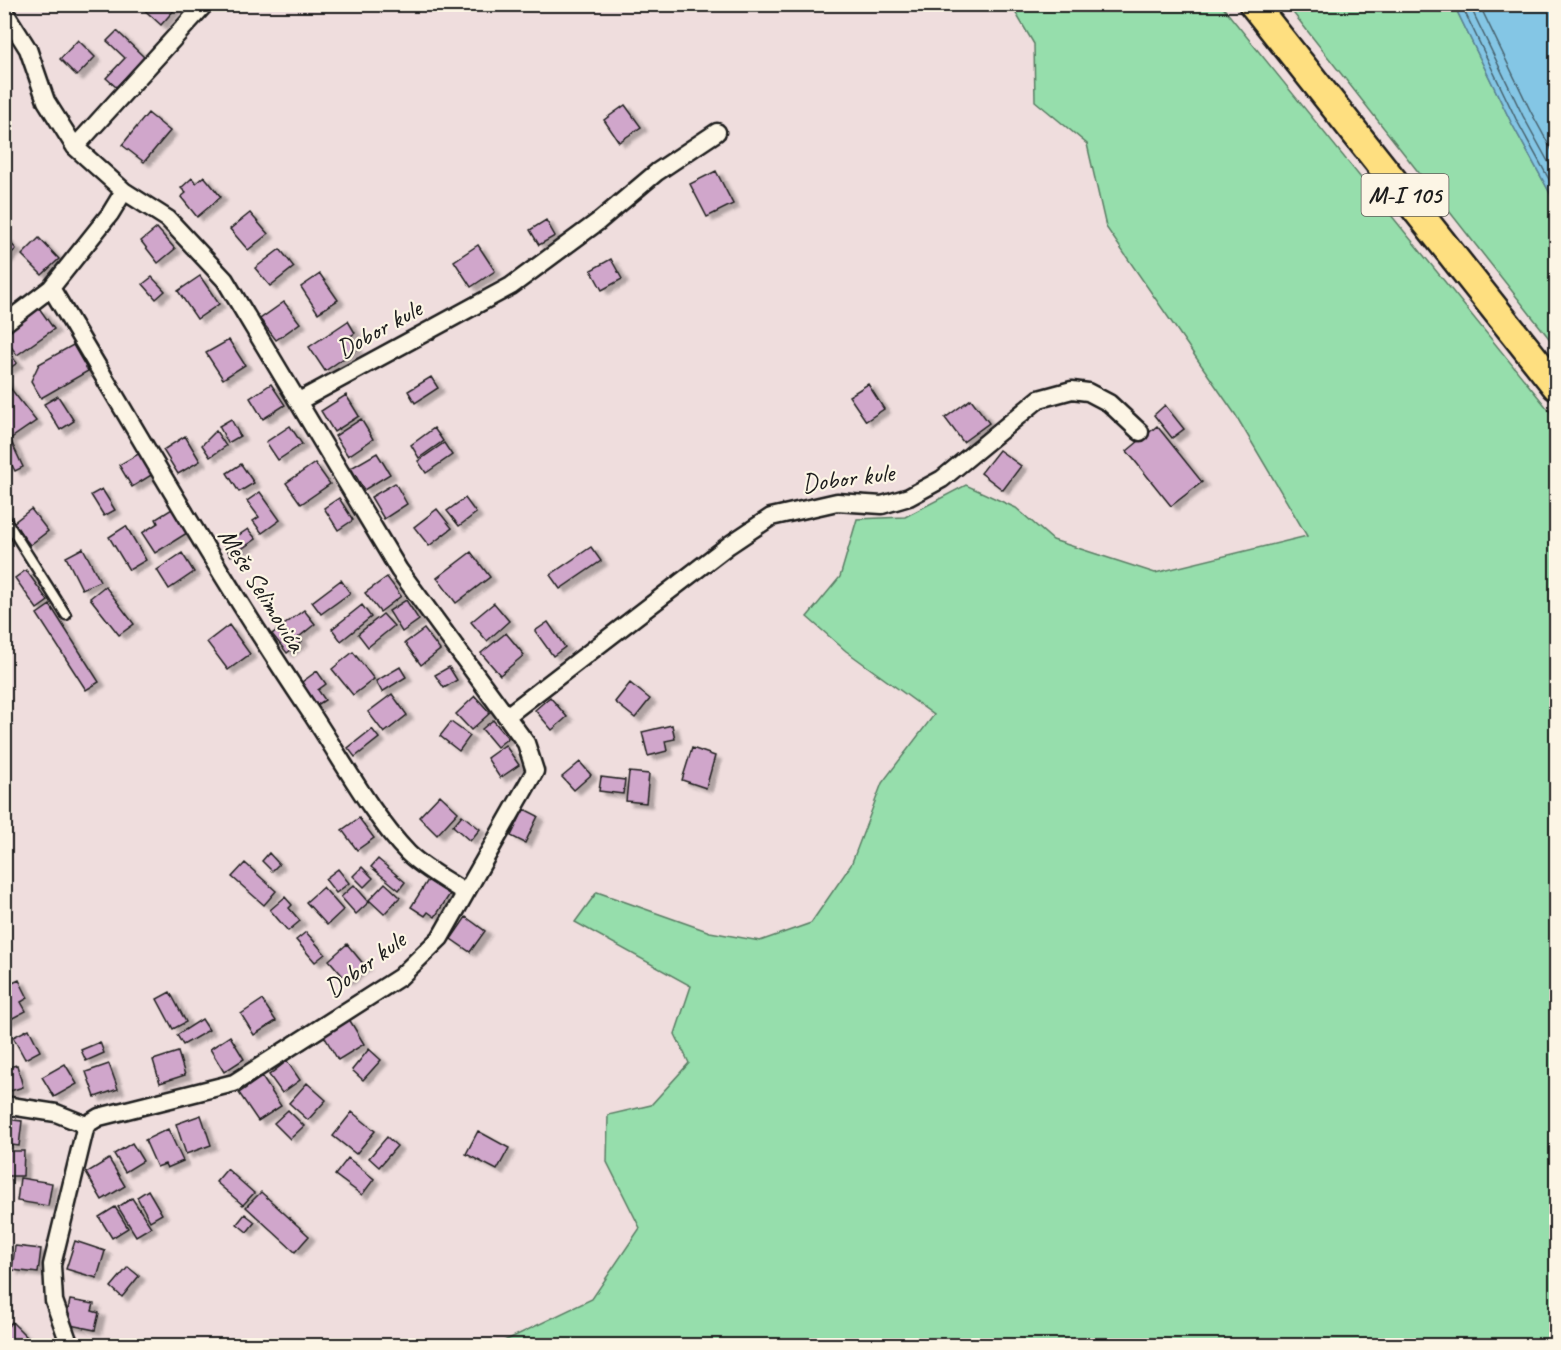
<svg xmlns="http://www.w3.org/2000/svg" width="1561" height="1350" font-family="Caveat,sans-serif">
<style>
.green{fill:#96deac;stroke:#597d64;stroke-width:1.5}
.water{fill:#84c6e5;stroke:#5a8295;stroke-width:1.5}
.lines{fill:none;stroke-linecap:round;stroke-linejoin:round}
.shore{stroke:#46606c;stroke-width:1.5}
.building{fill:#d0a6cb;stroke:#1c1c1c;stroke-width:1.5;filter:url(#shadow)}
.service-casing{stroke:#1c1c1c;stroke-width:13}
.minor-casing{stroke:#1c1c1c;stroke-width:21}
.primary-casing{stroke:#1c1c1c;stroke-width:32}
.service{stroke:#fcf5e5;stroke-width:8}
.minor{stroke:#fcf5e5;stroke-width:16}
.primary{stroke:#fedf80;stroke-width:27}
.labels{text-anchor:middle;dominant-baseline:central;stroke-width:4.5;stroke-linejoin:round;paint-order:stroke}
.shield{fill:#fcf5e5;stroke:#5f5d58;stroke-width:1.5}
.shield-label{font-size:24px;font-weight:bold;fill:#1c1c1c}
.street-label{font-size:26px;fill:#1c1c1c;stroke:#fcf5e5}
</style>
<defs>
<filter id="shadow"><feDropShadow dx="6" dy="4" stdDeviation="1.5" flood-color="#0004"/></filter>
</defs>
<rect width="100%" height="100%" fill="#efdddd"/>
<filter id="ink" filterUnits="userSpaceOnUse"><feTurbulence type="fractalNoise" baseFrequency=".0167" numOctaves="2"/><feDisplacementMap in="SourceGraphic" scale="12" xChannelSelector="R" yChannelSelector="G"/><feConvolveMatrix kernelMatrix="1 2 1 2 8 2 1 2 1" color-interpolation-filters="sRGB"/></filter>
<g filter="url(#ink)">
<path class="green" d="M1011,5H1221L1556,419V1345H496L592,1299L640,1228L607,1162L608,1115L651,1105L689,1063L675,1034L691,986L575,922L597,892L710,932L760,941L811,923L851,865L882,783L934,715L846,651L807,617L840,577L857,519L905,517L966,485L1016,508L1053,540L1155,573L1307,536L1235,414L1106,227L1087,144L1035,101L1034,44Z
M1287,5H1454L1511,122L1556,204V347Z"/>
<path class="water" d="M1454,5H1556V204L1511,122Z"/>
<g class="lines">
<path class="shore" d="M1461,4L1516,119L1556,192
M1469,4L1523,116L1556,176
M1479,4L1531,112L1556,158"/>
</g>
<path class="building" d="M138,4H170L175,9L161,25Z
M117,31L145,58L116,87L106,78L125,58L107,41Z
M78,40L95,57L77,76L60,59Z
M625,105L641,127L619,142L604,120Z
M148,113L170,131L144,162L122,145Z
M716,171L733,204L707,217L690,184Z
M204,176L221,197L197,217L181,197L186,193L181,188L192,178L196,183Z
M250,213L268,234L248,250L230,229Z
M546,220L555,236L539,245L530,230Z
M157,228L175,249L158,263L141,241Z
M6,238L16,249L4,260V240Z
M39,238L59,259L42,275L22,255Z
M478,245L495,271L471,287L454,261Z
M280,249L294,267L270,286L255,268Z
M611,259L622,279L602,290L591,270Z
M320,274L338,300L318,313L301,287Z
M200,276L219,304L197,319L178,291Z
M152,277L165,291L156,299L143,284Z
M284,302L300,323L276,340L260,319Z
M39,308L54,329L17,355L4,337V333Z
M348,321L355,333L349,337L357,349L325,371L309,347Z
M229,340L245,365L223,379L206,353Z
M73,345L88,371L41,398L31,381L39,364Z
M4,346L17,363L4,372Z
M431,377L438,388L415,403L408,391Z
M4,380L36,421L10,439L23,467L15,471L4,450Z
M271,384L285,405L263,419L250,398Z
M868,384L884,409L866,421L849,396Z
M346,395L359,416L334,432L321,411Z
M58,396L74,421L60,430L44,404Z
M971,399L989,423L963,442L945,418Z
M1165,405L1184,429L1172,438L1154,415Z
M231,419L240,436L228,443L219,426Z
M361,419L373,439L348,456L335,436Z
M290,426L302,444L278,460L266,442Z
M1157,426L1202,482L1171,506L1127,451Z
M434,428L443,441L419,458L411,445Z
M216,431L226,446L210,457L202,445Z
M185,436L200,461L178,474L163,450Z
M444,443L452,455L426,473L418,461Z
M999,450L1021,466L1003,490L981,473Z
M140,453L153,474L132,487L119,465Z
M377,453L390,474L364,490L351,468Z
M315,463L330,484L301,504L286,483Z
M241,464L254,483L239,492L227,473Z
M395,483L407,504L384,519L371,497Z
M102,489L115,510L104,516L91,495Z
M260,492L280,520L262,533L253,521L259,517L247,501Z
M339,498L353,520L338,530L324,508Z
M465,498L476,513L459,526L447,511Z
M31,509L48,531L30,545L13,523Z
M172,509L187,533L155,553L142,533L158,523L156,519Z
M437,509L452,528L429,546L414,527Z
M126,526L146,560L129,570L109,537Z
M248,529L256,539L231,556L224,545Z
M591,547L601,561L560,589L550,575Z
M83,548L100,581L82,589L66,557Z
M471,552L490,577L456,603L437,578Z
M182,553L194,572L169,589L157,570Z
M26,570L48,601L37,609L15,578Z
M387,577L401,596L380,612L365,593Z
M341,580L350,593L321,614L312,602Z
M105,586L134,624L119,635L90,598Z
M406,600L419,620L402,632L389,611Z
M494,603L509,621L487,641L471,622Z
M50,605L99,682L86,690L37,614Z
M362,605L371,617L341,641L332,629Z
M304,610L315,624L299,637L302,641L287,653L272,634Z
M383,614L394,626L368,647L358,634Z
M548,622L565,647L553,656L535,631Z
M229,625L250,654L228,670L207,642Z
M424,629L440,650L421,665L405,643Z
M506,633L524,655L500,675L481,653Z
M353,652L374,679L353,695L332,669Z
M400,667L406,677L382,692L376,681Z
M449,667L457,680L444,688L435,675Z
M317,671L326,684L318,690L325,700L314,707L298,685Z
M630,683L650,699L635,718L615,702Z
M392,694L407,715L384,733L368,712Z
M475,696L490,713L471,730L456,714Z
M550,697L567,717L552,730L535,710Z
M493,720L508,738L497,747L482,729Z
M451,722L470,736L459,751L440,736Z
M672,725L675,739L665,741L667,751L648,756L642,732Z
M372,729L379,738L355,757L348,748Z
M505,745L519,765L500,778L487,758Z
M692,748L715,756L706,788L682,780Z
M580,762L591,775L574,790L562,777Z
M629,772L649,774L646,803L626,801Z
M601,777L625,780L623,794L599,791Z
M440,795L458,812L437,835L419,817Z
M524,809L538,816L525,843L511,836Z
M462,815L480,829L470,841L453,826Z
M359,818L374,838L357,850L342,830Z
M269,853L279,864L272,871L262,861Z
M378,859L405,882L399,890L371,867Z
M245,863L276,891L264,905L232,877Z
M362,867L373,878L364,887L353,876Z
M338,869L349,883L336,893L325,879Z
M428,880L450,894L435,917L428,912L425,916L411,907Z
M385,883L400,897L384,914L369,900Z
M354,885L369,902L356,914L341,897Z
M323,887L343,910L327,925L306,902Z
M285,897L292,905L289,908L300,921L288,931L270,910Z
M466,917L485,931L470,952L451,939Z
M306,932L325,954L315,962L296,940Z
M347,944L365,966L347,981L329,960Z
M19,980L28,998L21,1002L26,1011L7,1021L4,987Z
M170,992L186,1022L173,1029L157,999Z
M262,1000L276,1021L254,1035L241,1014Z
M202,1019L209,1030L183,1045L177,1035Z
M349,1019L364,1044L338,1060L323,1034Z
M29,1029L40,1051L25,1059L13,1037Z
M230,1036L244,1059L224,1072L210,1049Z
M100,1042L104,1053L86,1061L81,1050Z
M369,1049L381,1060L363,1080L352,1070Z
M178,1052L185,1075L160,1083L153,1060Z
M287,1061L300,1080L282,1093L269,1075Z
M65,1064L77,1084L54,1097L42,1077Z
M109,1064L118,1089L95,1097L86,1072Z
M17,1065L23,1087L4,1093V1068Z
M262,1077L281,1106L258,1121L239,1093Z
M307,1083L326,1100L308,1120L289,1103Z
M288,1110L304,1126L290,1139L274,1123Z
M352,1112L375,1131L356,1154L333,1136Z
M201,1115L211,1145L186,1154L176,1124Z
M4,1119L22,1121L19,1146L4,1144Z
M168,1129L183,1161L167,1168L165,1164L157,1167L145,1140Z
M478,1131L509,1148L497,1170L466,1154Z
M387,1137L397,1146L379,1167L369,1158Z
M132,1143L143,1161L125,1172L114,1154Z
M4,1151H24L23,1176H4Z
M348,1158L374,1179L362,1195L335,1175Z
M109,1159L125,1186L102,1200L86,1173Z
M227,1169L254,1193L243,1205L216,1182Z
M20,1178L52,1183L48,1206L17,1201Z
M148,1190L162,1214L150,1221L137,1197Z
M261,1192L309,1236L295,1252L246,1207Z
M132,1198L151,1227L136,1236L118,1207Z
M115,1207L128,1228L112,1238L99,1217Z
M245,1214L255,1222L247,1232L237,1224Z
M75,1241L105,1251L97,1278L66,1269Z
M15,1246L41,1249L38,1273L12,1270Z
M128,1267L139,1276L122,1297L111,1287Z
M70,1300L94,1304L92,1311L99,1313L95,1330L65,1324Z
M12,1322L27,1337L19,1346H4V1330Z"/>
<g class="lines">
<defs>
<path id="service" d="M4,517L66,615"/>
<path id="minor" d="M4,11L28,49L46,101L75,147L124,191L168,219L225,280L399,570L526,743L535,771L440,938L400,977L234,1083L99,1117L86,1125L52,1265L54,1301L70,1346
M75,147L205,4
M51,288C135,428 216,571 307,707C337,751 371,815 408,853C423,868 446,880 464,892
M4,324L51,288L110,214L124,191
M299,401L511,286L599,221L657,172L717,132
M508,715L729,545L771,517L837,502L882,505L909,497L942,479L1039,399L1072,390L1088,392L1109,403L1140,432
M4,1105L56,1113L86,1125"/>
<path id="primary" d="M1253,4L1556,386"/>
</defs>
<use href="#service" class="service-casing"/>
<use href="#minor" class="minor-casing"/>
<use href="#primary" class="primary-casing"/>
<use href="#service" class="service"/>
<use href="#minor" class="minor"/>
<use href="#primary" class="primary"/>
</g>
</g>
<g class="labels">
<rect class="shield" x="1361.5" y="174" width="87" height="42" rx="4.5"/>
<g class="shield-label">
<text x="1405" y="195">M-I 105</text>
</g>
<g class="street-label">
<text transform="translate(379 329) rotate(-29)">Dobor kule</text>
<text transform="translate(848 478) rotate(-7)">Dobor kule</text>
<text transform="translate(262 590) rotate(58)">Meše Selimovića</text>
<text transform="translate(365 964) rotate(-36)">Dobor kule</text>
</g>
</g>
<rect width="1561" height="1350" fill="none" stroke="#fcf5e5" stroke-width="24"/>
<rect x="12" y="12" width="1537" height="1326" fill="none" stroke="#1c1c1c" stroke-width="2" filter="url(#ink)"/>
</svg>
